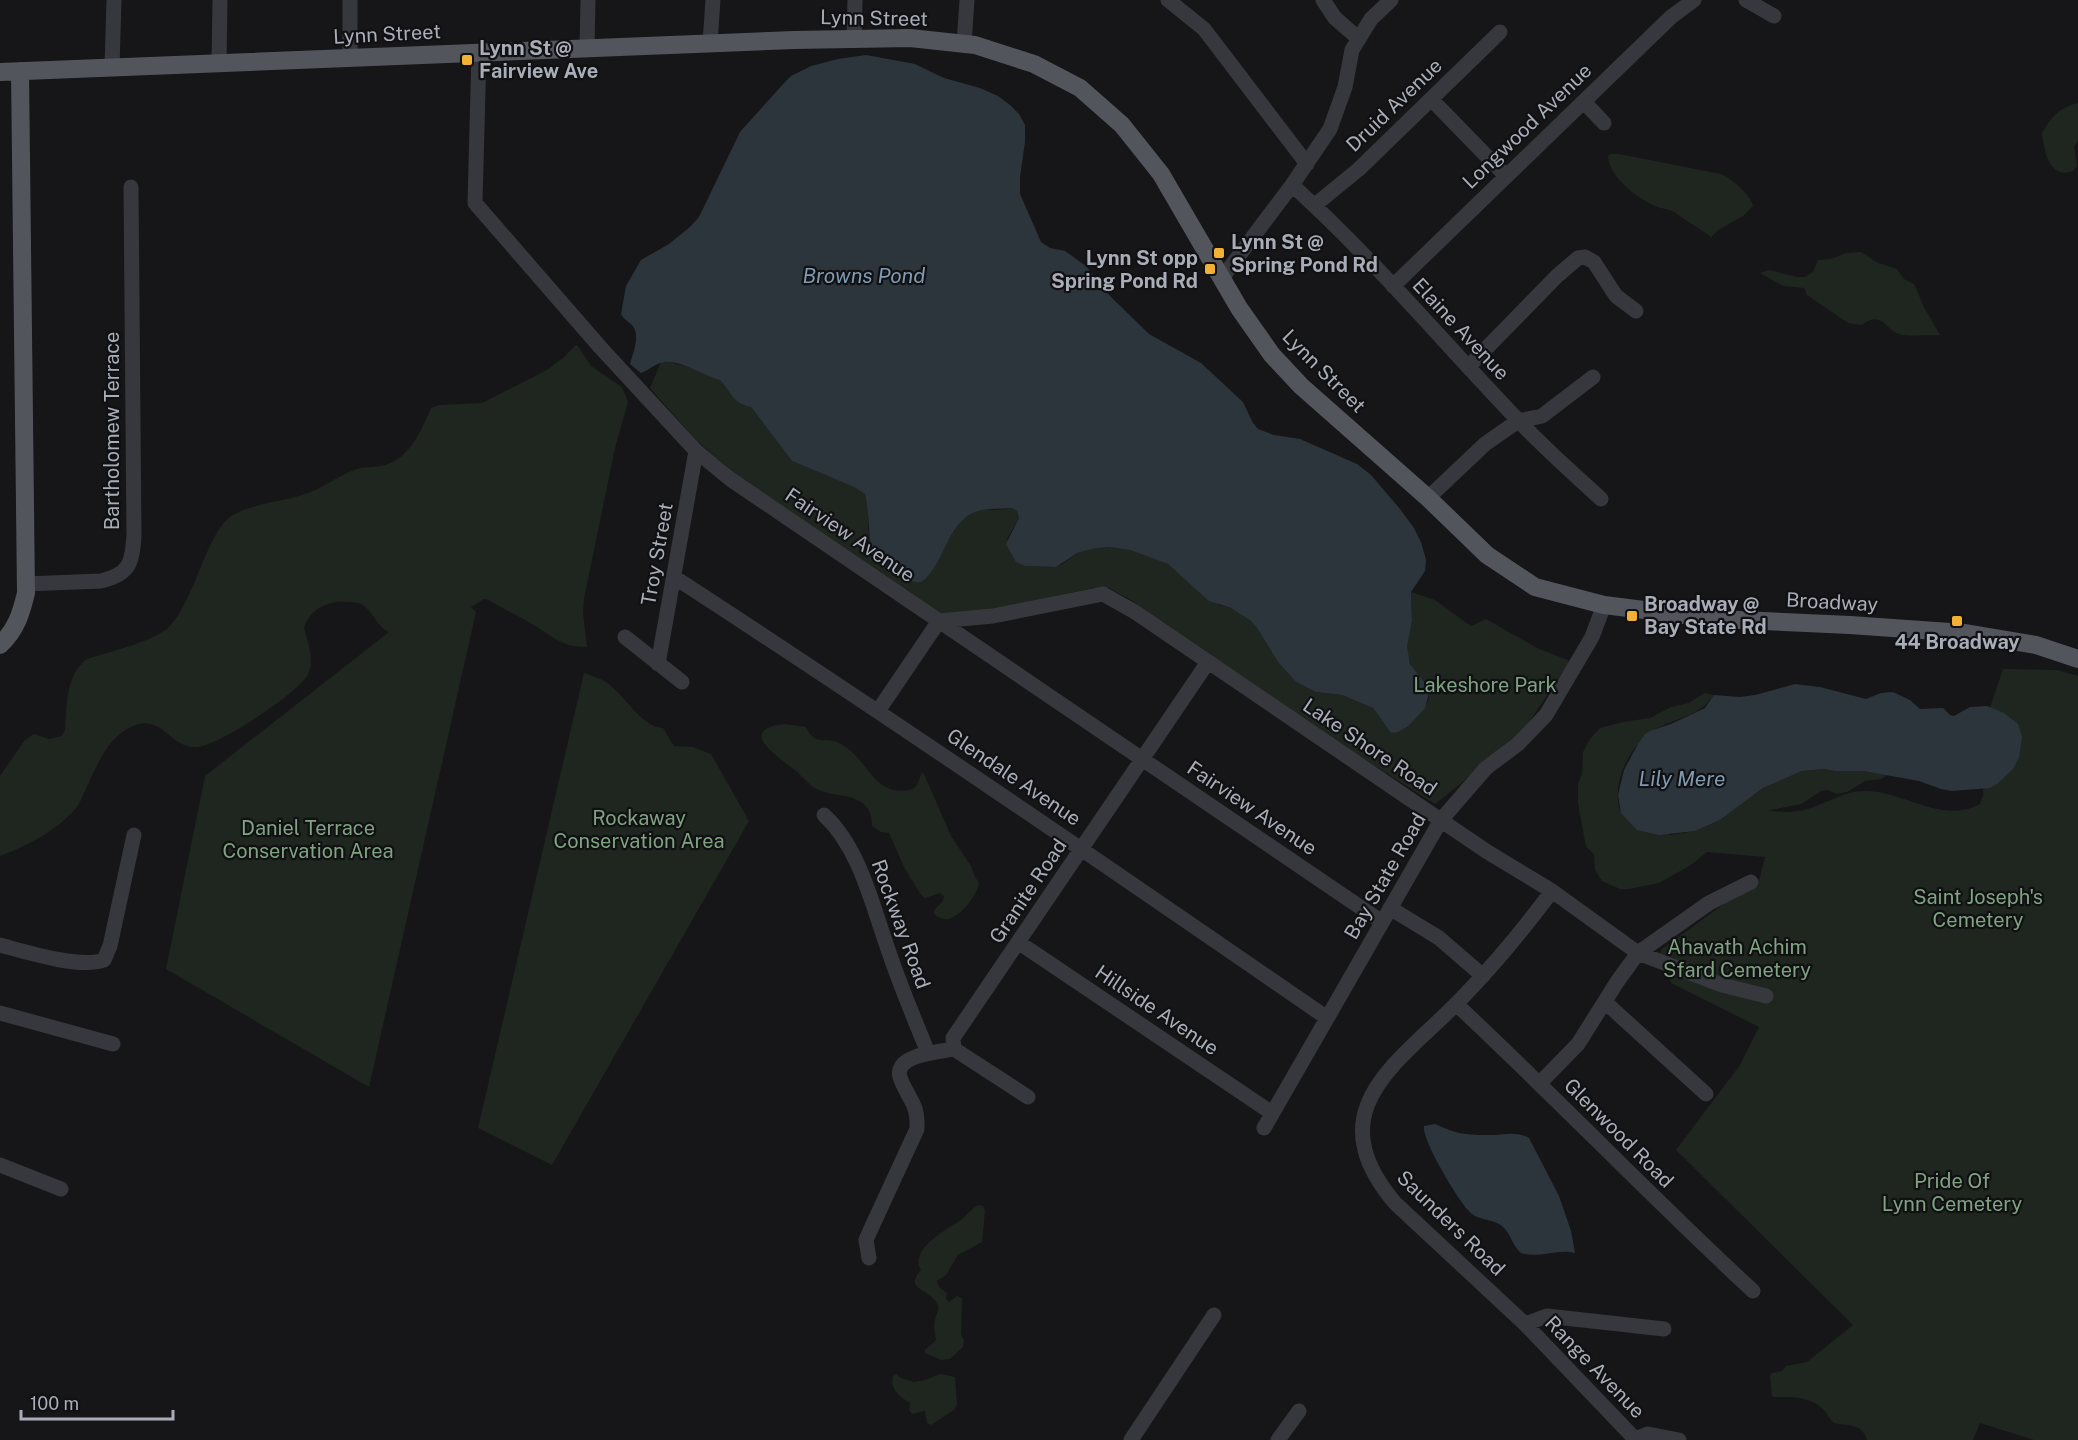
<svg xmlns="http://www.w3.org/2000/svg" width="2078" height="1440" font-family="'Public Sans',sans-serif">
<style>
.green{fill:#1e261f}
.water{fill:#2c353c}
.lines{fill:none;stroke-linecap:round;stroke-linejoin:round}
.minor{stroke:#37383d;stroke-width:15}
.major{stroke:#53555c;stroke-width:18}
.poi-dot{fill:#f2b134;stroke:#111113;stroke-width:2}
.labels{text-anchor:middle;dominant-baseline:central;stroke-width:4.5;stroke-linejoin:round;paint-order:stroke}
.street-label{font-size:20px;fill:#a8adb8;stroke:#111113}
.poi-label{font-size:20px;font-weight:bold;fill:#a8adb8;stroke:#111113;text-anchor:start}
.park-label{font-size:20px;fill:#7fa381;stroke:#111113}
.water-label{font-size:21px;font-style:italic;fill:#7f9bb3;stroke:#111113}
</style>
<rect width="100%" height="100%" fill="#161618"/>
<path class="green" d="M2078,103V141L2074,146L2077,166L2073,171C2049,180 2044,150 2042,133C2051,117 2060,107 2078,103Z
M1610,154H1619L1721,174C1731,178 1752,196 1753,206L1743,216L1718,230L1711,237C1699,228 1688,222 1677,214C1671,209 1662,209 1655,206C1637,198 1609,177 1608,156Z
M1861,252L1878,263L1897,269L1904,279L1914,284L1924,307L1940,335C1933,335 1907,336 1902,335C1884,331 1883,309 1862,325L1848,323L1807,295L1804,288L1783,286L1760,273L1769,270L1797,277H1805L1813,272L1818,260L1831,259L1846,253Z
M576,345L578,346L591,366L622,387L628,402L615,448L584,599L583,613L587,647C561,647 556,638 535,626C520,616 504,610 489,600L484,599L471,607L476,612L369,1087L166,969L205,776L389,632C377,627 374,613 363,605C360,603 354,602 350,602C329,600 312,607 304,627C307,641 316,661 307,676C295,695 220,745 197,747C166,749 161,703 120,734C103,747 90,780 81,800C68,825 26,847 0,856V776L25,740L34,734L49,739L62,736L65,730C67,706 65,675 87,659C108,652 152,642 168,628C195,602 207,529 233,515C256,502 284,502 308,493C325,487 339,475 357,469C367,466 378,468 388,464C410,457 423,427 431,408L440,405L482,403L547,370L563,358Z
M661,362H670C685,367 706,370 720,379C734,389 729,404 751,407L792,461L854,487L865,494L868,512V529L878,563L924,581C942,560 953,512 984,509C988,508 989,510 993,510C999,510 1006,509 1012,508L1017,511L1019,518L1007,539L1025,566L1050,567L1061,565L1077,553L1092,549L1109,547L1130,550L1168,564L1219,605L1231,608L1251,621L1257,628L1278,662L1296,682L1316,692L1342,695L1373,708L1391,733C1405,731 1432,707 1429,691C1428,686 1424,685 1421,681C1413,671 1408,660 1407,647C1407,638 1411,629 1412,620C1412,610 1411,601 1411,592L1435,600L1471,626L1486,619L1537,648L1570,661L1519,737L1435,804L1348,749L1131,600L1109,588H1093L984,611L948,615L932,612L746,483L697,441L650,388Z
M2003,669L2057,670L2078,676V1440H2034L1980,1423L1973,1440H1867C1862,1423 1848,1426 1834,1423C1829,1419 1827,1412 1822,1408C1808,1396 1792,1397 1775,1397L1772,1396L1770,1376L1772,1373L1782,1371L1786,1366L1807,1362L1853,1325L1676,1150L1740,1065L1759,1027L1671,983L1660,954L1662,949L1732,898L1758,885L1765,857L1707,852L1691,865L1659,883L1629,889H1620L1602,881L1595,870L1594,854L1586,847L1578,803V783L1582,774L1583,752L1590,739L1600,728L1623,722L1650,718L1671,707L1689,703L1704,693L1714,695C1701,715 1680,717 1660,727C1632,740 1609,783 1621,813L1670,835L1683,833L1695,831L1720,820L1763,788L1802,771L1823,769L1835,771L1857,770L1887,775L1882,779L1865,781L1847,792L1837,794L1827,790L1821,791L1801,804L1766,811C1776,811 1788,813 1798,811C1821,808 1841,791 1864,791C1902,790 1943,825 1980,804L1983,796L1984,771L1981,734Z
M584,673C591,676 600,678 606,682C624,694 641,727 663,728L674,746L693,747L711,754L749,821L552,1165L478,1128Z
M784,724L806,727C815,748 826,735 841,744C870,760 873,799 913,789L917,785L922,772L924,774L951,836L971,866L975,877L979,882C978,894 961,917 948,919C943,920 938,917 934,914V910L943,901L944,896L940,893L925,898L921,895L904,867L889,833L881,832L872,826C872,816 870,808 861,802C849,794 834,796 821,791C811,788 804,778 796,771C779,757 735,730 784,724Z
M979,1205L983,1206L985,1211L982,1242L958,1255L946,1275L937,1281L939,1287L947,1293L946,1299L949,1302L957,1296L962,1298V1301L961,1334L964,1341L963,1347L950,1359L941,1360L925,1353V1350L936,1340C935,1334 933,1326 935,1320C936,1313 941,1309 936,1302C929,1289 903,1289 921,1270C908,1250 947,1229 961,1220C968,1215 970,1209 979,1205Z
M896,1374L901,1378L914,1382L925,1380L940,1374L955,1377L957,1405L954,1410L931,1425L927,1423L925,1411L912,1414L909,1410L910,1403C900,1397 889,1389 893,1376Z"/>
<path class="water" d="M866,55L915,64L944,78L980,88L998,96L1010,105L1019,114L1025,125V142L1020,177V194L1041,242L1050,248L1065,251L1086,266L1110,296L1149,334L1201,363L1243,402L1253,423L1258,429L1274,435L1300,439L1357,464L1371,475L1400,509L1414,528L1421,542L1426,560L1425,571L1411,592L1412,621L1407,646L1410,664L1428,687L1429,693L1425,708L1417,717L1407,727L1398,732L1391,733L1373,708L1342,695L1316,692L1296,682L1278,662L1257,628L1251,621L1231,608L1209,601L1168,564L1130,550L1109,547L1092,549L1077,553L1056,567L1025,566L1016,562L1006,544L1019,518L1017,511L1012,508C995,510 979,506 965,518C947,533 943,559 928,576C922,584 917,583 908,580C859,563 874,535 865,494L854,487L792,461L751,407C731,403 733,393 720,380C704,376 681,360 664,362C656,363 649,370 641,373L630,364C633,353 641,335 632,325C628,321 624,320 621,314L626,286L641,260L669,244L690,227L699,217L740,132L785,82L791,76L811,66L838,59Z
M1795,684L1820,687L1866,699L1881,693L1893,692L1910,700L1920,709L1943,708L1950,715L1954,716L1970,707L1987,706L2004,713L2018,724L2022,737L2019,757L2013,769L1997,784L1990,788L1952,791L1941,789L1919,781L1863,771H1835L1823,769L1802,771L1763,788L1720,820L1695,831L1659,835L1637,830L1621,813L1618,795L1624,770L1638,744L1645,734L1650,731L1671,724L1705,708L1714,695L1740,697L1755,695Z
M1435,1124C1454,1133 1464,1135 1486,1135C1501,1136 1515,1130 1529,1138L1559,1196L1571,1231L1575,1253C1558,1248 1539,1259 1521,1253C1512,1246 1511,1233 1502,1226C1494,1219 1481,1221 1472,1214C1461,1206 1421,1139 1424,1126Z"/>
<g class="lines">
<path class="minor" d="M1168,0L1204,29L1307,164
M1323,0L1335,18L1359,39
M1746,0L1774,16
M854,39L855,0
M710,43L713,0
M964,44L967,0
M587,48L588,0
M479,52L475,203L600,347L696,451L730,479L1382,922
M350,58V0
M219,64L220,0
M112,68L114,0
M1431,99L1506,176
M1584,102L1604,123
M1292,185C1373,258 1443,342 1518,420C1544,448 1573,473 1601,499
M1315,205L1359,169L1500,32
M1222,278L1292,185L1330,129L1345,87L1352,50L1371,19L1391,0
M1393,286L1671,17L1694,0
M1469,366L1557,276L1578,258L1585,257L1594,262L1616,296L1636,311
M1428,498L1485,444L1518,421L1542,416L1593,377
M674,577C894,720 1111,869 1327,1018
M25,584L101,581C130,574 132,563 134,536L131,187
M625,637L682,682
M658,664L696,451
M878,711L939,621L993,616L1103,594L1135,612L1486,851L1552,891L1638,953L1722,985L1766,996
M824,815C861,849 873,909 890,955C901,988 915,1020 928,1053
M1552,891C1523,930 1493,966 1460,1000C1398,1064 1316,1109 1395,1203L1525,1324L1547,1316L1664,1329
M1390,908L1439,938L1483,976
M1018,942L1272,1113
M0,945C26,952 80,969 104,960L110,946L134,835
M1605,1002L1706,1094
M1456,1004C1557,1098 1652,1198 1753,1291
M0,1013L113,1044
M954,1049L1028,1097
M1539,1084L1578,1044L1617,982L1638,953L1709,903L1751,882
M1264,1128L1441,820L1486,768L1518,744L1546,715L1592,637L1604,605
M0,1165L61,1189
M869,1258L866,1240L869,1233L917,1129C918,1103 910,1102 901,1080C890,1055 938,1052 954,1049L953,1038L1208,662
M1525,1324L1636,1440
M1635,1439L1648,1434L1679,1440
M1131,1440L1214,1315
M1278,1440L1299,1411"/>
<path class="major" d="M0,72L794,40L910,38L975,45L1034,64L1080,88L1122,125L1161,174L1239,308L1272,355L1301,386L1428,498L1487,555L1535,587L1604,605L1716,619L1850,625L1964,633L2036,645L2078,659
M0,645C16,630 21,614 26,593L20,71"/>
</g>
<g class="poi-dot">
<rect x="461" y="54" width="12" height="12" rx="3"/>
<rect x="1213" y="247" width="12" height="12" rx="3"/>
<rect x="1204" y="263" width="12" height="12" rx="3"/>
<rect x="1626" y="610" width="12" height="12" rx="3"/>
<rect x="1951" y="615" width="12" height="12" rx="3"/>
</g>
<g class="labels">
<g class="street-label">
<text transform="translate(874 18) rotate(1)">Lynn Street</text>
<text transform="translate(387 34) rotate(-3)">Lynn Street</text>
<text transform="translate(1394 105) rotate(-44)">Druid Avenue</text>
<text transform="translate(1527 126) rotate(-44)">Longwood Avenue</text>
<text transform="translate(1461 329) rotate(47)">Elaine Avenue</text>
<text transform="translate(1324 371) rotate(45)">Lynn Street</text>
<text transform="translate(112 431) rotate(-90)">Bartholomew Terrace</text>
<text transform="translate(850 535) rotate(34)">Fairview Avenue</text>
<text transform="translate(657 554) rotate(-80)">Troy Street</text>
<text transform="translate(1832 602) rotate(3)">Broadway</text>
<text transform="translate(1370 747) rotate(34)">Lake Shore Road</text>
<text transform="translate(1014 777) rotate(34)">Glendale Avenue</text>
<text transform="translate(1252 808) rotate(34)">Fairview Avenue</text>
<text transform="translate(1385 876) rotate(-60)">Bay State Road</text>
<text transform="translate(1028 891) rotate(-56)">Granite Road</text>
<text transform="translate(901 924) rotate(70)">Rockway Road</text>
<text transform="translate(1157 1010) rotate(34)">Hillside Avenue</text>
<text transform="translate(1619 1133) rotate(45)">Glenwood Road</text>
<text transform="translate(1451 1223) rotate(44)">Saunders Road</text>
<text transform="translate(1595 1367) rotate(46)">Range Avenue</text>
</g>
<g class="poi-label">
<text x="479" y="48">Lynn St @<tspan x="479" dy="23">Fairview Ave</tspan></text>
<text x="1231" y="242">Lynn St @<tspan x="1231" dy="23">Spring Pond Rd</tspan></text>
<text x="1198" y="258" text-anchor="end">Lynn St opp<tspan x="1198" dy="23">Spring Pond Rd</tspan></text>
<text x="1644" y="604">Broadway @<tspan x="1644" dy="23">Bay State Rd</tspan></text>
<text x="1957" y="642" text-anchor="middle">44 Broadway</text>
</g>
<g class="park-label">
<text x="1485" y="685">Lakeshore Park</text>
<text x="639" y="818">Rockaway<tspan x="639" dy="23">Conservation Area</tspan></text>
<text x="308" y="828">Daniel Terrace<tspan x="308" dy="23">Conservation Area</tspan></text>
<text x="1978" y="897">Saint Joseph's<tspan x="1978" dy="23">Cemetery</tspan></text>
<text x="1737" y="947">Ahavath Achim<tspan x="1737" dy="23">Sfard Cemetery</tspan></text>
<text x="1952" y="1181">Pride Of<tspan x="1952" dy="23">Lynn Cemetery</tspan></text>
</g>
<g class="water-label">
<text x="864" y="275">Browns Pond</text>
<text x="1682" y="778">Lily Mere</text>
</g>
</g>
<path d="M21 1410v9h152v-9" fill="none" stroke="#a8adb8" stroke-width="3"/>
<text x="30" y="1410" font-size="18" fill="#a8adb8" stroke="#111113" stroke-width="4.5" paint-order="stroke">100 m</text>
</svg>
